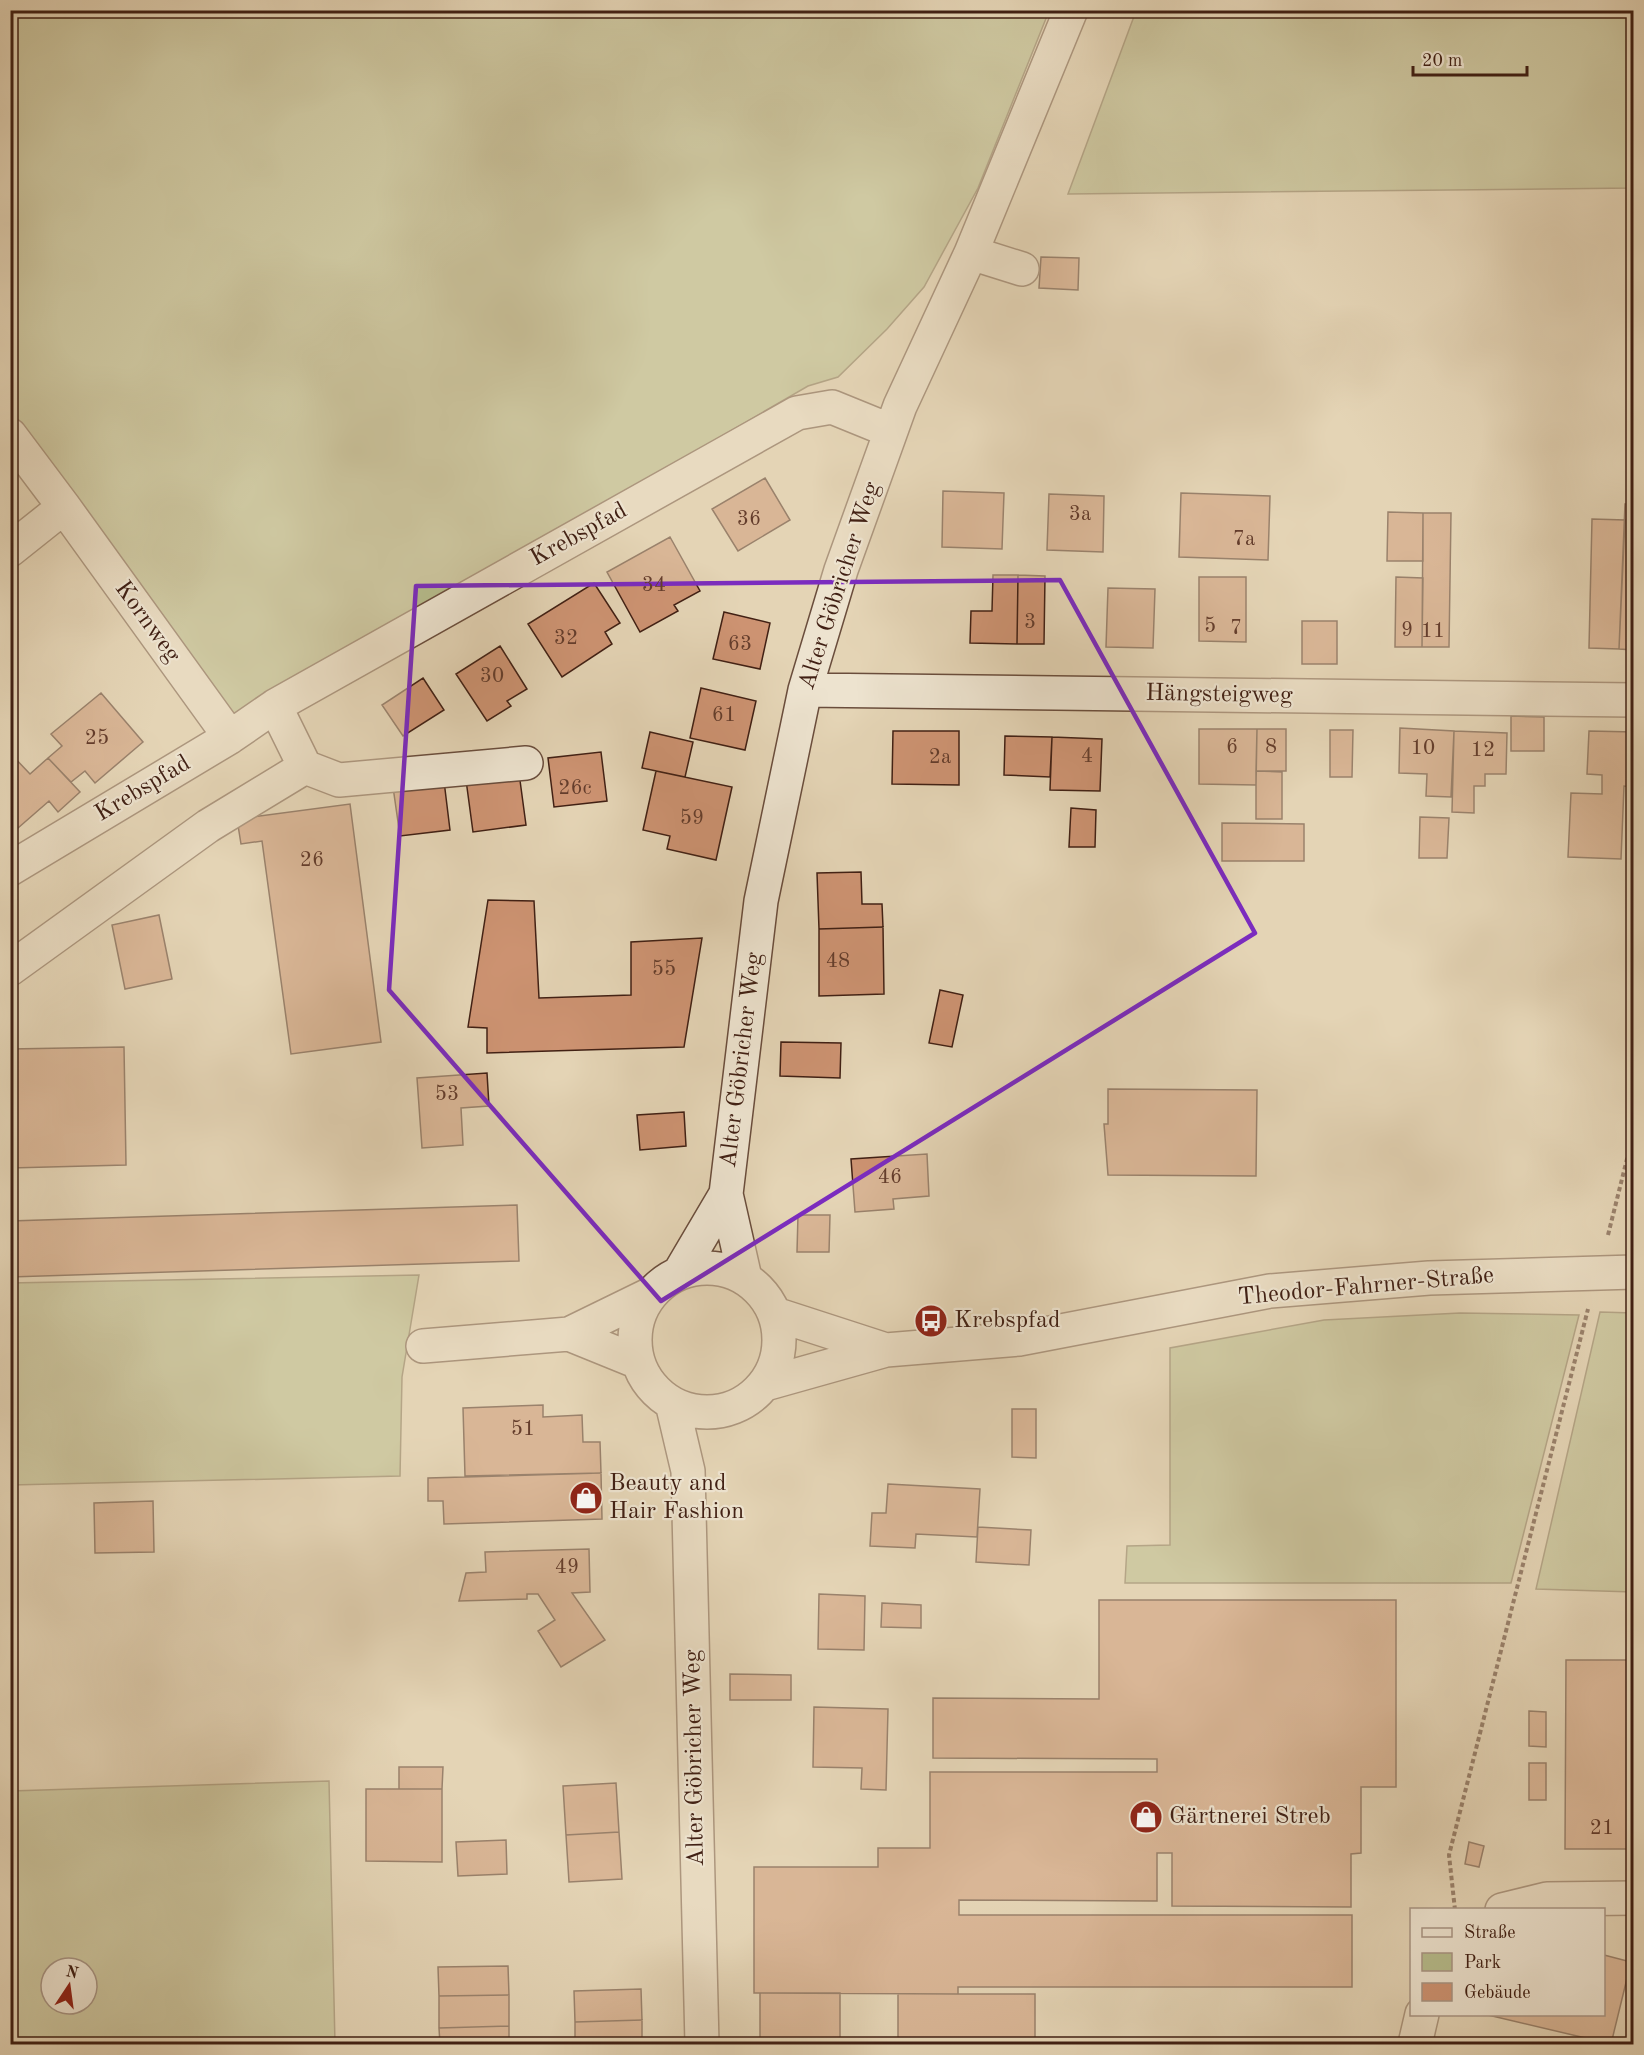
<svg xmlns="http://www.w3.org/2000/svg" width="1644" height="2055" font-family="'Old Standard TT',serif">
<style>
.green{fill:#b6bc8c;stroke:#7c6e50;stroke-width:1.5;fill-rule:evenodd}
.building{fill:#cd9372;stroke:#412014;stroke-width:1.5}
.lines{fill:none;stroke-linecap:round;stroke-linejoin:round}
.minor-casing{stroke:#6a4d3c;stroke-width:36}
.path{stroke:#412014;stroke-width:4;stroke-dasharray:4.5 3;stroke-linecap:butt}
.minor{stroke:#ede3cf;stroke-width:33}
.marked{fill:none;stroke:#7b2cbf;stroke-width:4.5;stroke-linejoin:round}
.labels{text-anchor:middle;dominant-baseline:central;stroke-width:4.5;stroke-linejoin:round;paint-order:stroke}
.number-label{font-size:21px;fill:#643d2c}
.street-label{font-size:24px;fill:#412014;stroke:#ede3cf}
.poi-label{font-size:24px;fill:#412014;stroke:#ede3cf;text-anchor:start}
</style>
<rect width="100%" height="100%" fill="#e4d4b5"/>
<filter id="stains"><feTurbulence type="fractalNoise" baseFrequency=".00333" numOctaves="4"/><feColorMatrix values="0 0 0 0 .2 0 0 0 0 .09 0 0 0 0 .02 0 0 0 .5 -.17"/></filter>
<radialGradient id="worn" r=".72"><stop offset=".6" stop-color="#630" stop-opacity="0"/><stop offset="1" stop-color="#630" stop-opacity=".3"/></radialGradient>
<path class="green" d="M11,11H1049L978,188L924,287L887,329L838,377L808,386L242,714L224,713L11,423Z
M1136,11H1633V188L1068,194Z
M419,1275L402,1377L400,1476L11,1485L10,1283Z
M1600,1312L1633,1313V1592L1536,1589Z
M1460,1313L1579,1315L1511,1583H1125L1127,1546L1170,1545V1348L1324,1320Z
M329,1781L335,2044H11V1791ZM51,1968H87V2004H51Z"/>
<path class="building" d="M1041,257L1079,258L1078,290L1039,288Z
M765,478L790,520L738,551L712,509Z
M943,491L1004,493L1002,549L942,547Z
M1181,493L1270,496L1268,560L1179,557Z
M1049,494L1104,496L1103,552L1047,550Z
M1625,504H1634V650L1619,649Z
M1388,512L1423,513V561H1387Z
M1423,513H1451L1449,647H1422Z
M1592,519L1625,520L1619,649L1589,648Z
M670,537L700,591L674,605L678,611L640,632L607,572Z
M993,575H1018L1017,644L970,643L971,611H992Z
M1018,575L1045,576L1044,644H1017Z
M1199,577H1246V642L1199,641Z
M1396,577L1423,578L1422,647H1395Z
M594,583L620,623L605,632L612,644L562,677L528,624Z
M1108,588L1155,589L1153,648L1106,647Z
M724,612L770,623L760,669L713,659Z
M1302,621H1337V664H1302Z
M500,646L527,689L507,701L511,706L487,721L456,674Z
M423,678L444,710L403,736L382,705Z
M701,688L756,701L745,750L690,738Z
M101,693L143,742L95,783L85,771L71,782L48,758L62,746L51,734Z
M1511,716L1544,717V751H1511Z
M1400,728L1454,731L1451,797L1426,796L1427,774L1399,773Z
M1199,729H1257L1256,785L1199,784Z
M1257,729H1286V771H1256Z
M1330,730H1353L1352,777H1330Z
M893,731H959V785L892,784Z
M1454,731L1507,733L1506,774H1485V786H1474V813L1452,812Z
M1589,731L1634,732V787L1624,786L1621,859L1568,857L1571,793L1602,794V775L1587,774Z
M650,732L693,742L685,777L642,768Z
M1005,736L1052,737L1050,777L1004,775Z
M1052,737L1102,739L1100,791L1050,790Z
M601,752L607,801L554,807L548,758Z
M10,753L30,774L48,758L80,792L58,812L49,801L18,828L10,819Z
M656,771L732,787L716,860L667,849L670,836L643,830Z
M1256,771L1282,772V819H1256Z
M519,773L526,825L473,832L466,780Z
M444,781L450,830L400,836L393,787Z
M350,804L381,1042L291,1054L262,841L241,844L237,819Z
M1071,808L1096,810L1095,847H1069Z
M1420,817L1449,818L1447,858H1419Z
M1222,823L1304,824V861H1222Z
M861,872L862,904H882L883,927L819,929L817,873Z
M488,900L534,901L539,998L631,995V942L702,938L684,1047L487,1053V1028L468,1027Z
M159,915L172,979L125,989L112,925Z
M883,927L884,994L819,996V929Z
M940,990L963,995L952,1047L929,1043Z
M781,1042L841,1043L840,1078L780,1076Z
M124,1047L126,1165L10,1168V1049Z
M487,1073L489,1106L461,1108L463,1145L422,1148L417,1078Z
M1108,1089L1257,1090L1256,1176L1108,1175L1104,1124H1108Z
M684,1112L686,1146L640,1150L637,1115Z
M927,1154L929,1196L893,1199L894,1209L855,1212L851,1159Z
M517,1205L519,1261L10,1277V1221Z
M798,1215H830L829,1252H797Z
M543,1405V1417L582,1415L583,1442H600L601,1473L465,1476L463,1408Z
M1012,1409H1036V1458L1012,1457Z
M601,1473L602,1519L444,1524L443,1501H428V1478Z
M888,1484L980,1489L977,1537L916,1534L915,1548L870,1546L872,1513H886Z
M153,1501L154,1552L95,1553L94,1503Z
M978,1527L1031,1530L1029,1565L976,1562Z
M589,1549L590,1592L572,1593L605,1640L561,1667L538,1631L555,1620L538,1594H527V1599L459,1601L466,1573L486,1572L485,1552Z
M819,1594L865,1596L864,1650L818,1649Z
M1099,1600H1396V1787H1361V1853L1351,1854V1907L1172,1906V1853H1157V1901L959,1900V1915H1352V1987H958V1994L754,1993V1867H878V1848H930V1772H1157V1759L933,1758V1698L1099,1699Z
M882,1603L921,1605V1628L881,1627Z
M1566,1660H1634V1849H1565Z
M730,1674L791,1675V1700H730Z
M814,1707L888,1709L886,1790L861,1789L862,1768L813,1767Z
M1529,1711L1546,1712V1747L1529,1746Z
M1529,1763H1546V1800H1529Z
M399,1767H443L442,1789H399Z
M616,1783L619,1832L566,1835L563,1786Z
M366,1789H442V1862L366,1861Z
M619,1832L622,1879L569,1882L566,1835Z
M506,1840L507,1874L458,1876L456,1842Z
M1469,1842L1484,1846L1479,1867L1465,1864Z
M1604,1955L1631,1962L1611,2044L1488,2015L1604,2014Z
M508,1966L509,1995L439,1996L438,1967Z
M641,1989L642,2020L575,2022L574,1991Z
M760,1993H840V2044H760Z
M898,1994H1035V2044H898Z
M509,1995V2026L439,2028V1996Z
M642,2020V2044H575V2022Z
M509,2026V2044H440L439,2028Z
M1150,2040H1262V2044H1150Z"/>
<g class="lines">
<defs>
<path id="minor" d="M971,253L1022,269
M10,435L64,507
M10,550L64,507L230,737
M805,690L1634,700
M275,706L305,767L339,780L526,763
M10,869L230,737L275,706L797,413L832,407L891,431
M10,969L208,826L305,767
M635 1340a72 72 0 1 1 144 0a72 72 0 1 1-144 0Z
M680,1272L726,1194
M745,1278L726,1194L761,901L805,690L841,570L900,406L971,253L1071,10
M775,1314L886,1350
M569,1334L638,1362
M423,1346L569,1334L651,1294
M765,1384L886,1350L1019,1339L1270,1291L1429,1278L1634,1272
M672,1403L688,1471L702,2044
M1502,1910L1547,1899L1634,1898
M1415,2044L1422,2014"/>
</defs>
<use href="#minor" class="minor-casing"/>
<path class="path" d="M1608,1235L1634,1131
M1455,1910L1449,1855L1588,1309"/>
<use href="#minor" class="minor"/>
</g>
<path d="M0 0H1644V2055H0ZM1060,580L1255,933L661,1301L389,990L416,586Z" fill="#e4d4b5" fill-opacity=".55" fill-rule="evenodd"/>
<path class="marked" d="M1060,580L1255,933L661,1301L389,990L416,586Z"/>
<defs>
<symbol id="bus-disc" viewBox="-11 -11 22 22"><circle r="9.5" fill="#8f2418" stroke="#ede3cf"/><path d="M-5-6H5V4H4V6H2V4H-2V6H-4V4H-5ZM-3.5-4V0h7V-4ZM-3.5 1.2v1.5H-2V1.2ZM2 1.2v1.5H3.5V1.2Z" fill="#fff"/></symbol>
<symbol id="shop-disc" viewBox="-11 -11 22 22"><circle r="9.5" fill="#8f2418" stroke="#ede3cf"/><path d="M-5-2.5h2.3a2.7 3.5 0 0 1 5.4 0H5L5.5 6h-11ZM-1.5-2.5h3a1.5 2.3 0 0 0-3 0Z" fill="#fff"/></symbol>
</defs>
<g fill-rule="evenodd">
<use href="#bus-disc" x="912" y="1302" width="38" height="38"/>
<use href="#shop-disc" x="567" y="1479" width="38" height="38"/>
<use href="#shop-disc" x="1127" y="1798" width="38" height="38"/>
</g>
<g class="labels">
<g class="number-label">
<text x="1080" y="514">3a</text>
<text x="749" y="519">36</text>
<text x="1244" y="539">7a</text>
<text x="654" y="585">34</text>
<text x="1030" y="622">3</text>
<text x="1210" y="626">5</text>
<text x="1236" y="628">7</text>
<text x="1407" y="630">9</text>
<text x="1433" y="631">11</text>
<text x="566" y="638">32</text>
<text x="740" y="644">63</text>
<text x="492" y="676">30</text>
<text x="724" y="715">61</text>
<text x="97" y="738">25</text>
<text x="1232" y="747">6</text>
<text x="1271" y="747">8</text>
<text x="1423" y="748">10</text>
<text x="1483" y="750">12</text>
<text x="1087" y="756">4</text>
<text x="940" y="757">2a</text>
<text x="575" y="788">26c</text>
<text x="692" y="818">59</text>
<text x="312" y="860">26</text>
<text x="838" y="961">48</text>
<text x="664" y="969">55</text>
<text x="447" y="1094">53</text>
<text x="890" y="1177">46</text>
<text x="523" y="1429">51</text>
<text x="567" y="1567">49</text>
<text x="1602" y="1828">21</text>
</g>
<g class="street-label">
<text transform="translate(579 535) rotate(-29)">Krebspfad</text>
<text transform="translate(840 586) rotate(-72)">Alter Göbricher Weg</text>
<text transform="translate(147 622) rotate(54)">Kornweg</text>
<text transform="translate(1219 695) rotate(1)">Hängsteigweg</text>
<text transform="translate(143 789) rotate(-31)">Krebspfad</text>
<text transform="translate(742 1060) rotate(-83)">Alter Göbricher Weg</text>
<text transform="translate(1366 1287) rotate(-5)">Theodor-Fahrner-Straße</text>
<text transform="translate(695 1758) rotate(-91)">Alter Göbricher Weg</text>
</g>
<g class="poi-label">
<text x="954" y="1321">Krebspfad</text>
<text x="609" y="1484">Beauty and<tspan x="609" dy="28">Hair Fashion</tspan></text>
<text x="1169" y="1817">Gärtnerei Streb</text>
</g>
</g>
<rect width="1644" height="2055" fill="none" stroke="#e4d4b5" stroke-width="36"/>
<rect x="12" y="12" width="1620" height="2031" fill="none" stroke="#412014" stroke-width="3"/>
<rect x="18" y="18" width="1608" height="2019" fill="none" stroke="#412014" stroke-width="1.5"/>
<rect x="1410" y="1908" width="195" height="108" fill="#ede3cf" stroke="#a89584" stroke-width="1.5"/>
<rect x="1422" y="1928" width="30" height="9" fill="#ede3cf" stroke="#a89584" stroke-width="1.5"/>
<text x="1464" y="1938" font-size="18" fill="#412014">Straße</text>
<rect x="1422" y="1953" width="30" height="18" fill="#b6bc8c" stroke="#a89584" stroke-width="1.5"/>
<text x="1464" y="1968" font-size="18" fill="#412014">Park</text>
<rect x="1422" y="1983" width="30" height="18" fill="#cd9372" stroke="#a89584" stroke-width="1.5"/>
<text x="1464" y="1998" font-size="18" fill="#412014">Gebäude</text>
<g transform="translate(69 1986) rotate(13)"><circle r="28" fill="#ede3cf" stroke="#a89584" stroke-width="1.5"/>
<path d="M0-4.5L10 22L0 15L-10 22Z" fill="#8f2418"/>
<text y="-9" font-size="16" font-weight="bold" text-anchor="middle" fill="#412014">N</text>
</g>
<path d="M1413 66v9h114v-9" fill="none" stroke="#412014" stroke-width="3"/>
<text x="1422" y="66" font-size="18" fill="#412014" stroke="#ede3cf" stroke-width="4.5" paint-order="stroke">20 m</text>
<rect width="100%" height="100%" filter="url(#stains)"/>
<rect width="100%" height="100%" fill="url(#worn)"/>
</svg>
